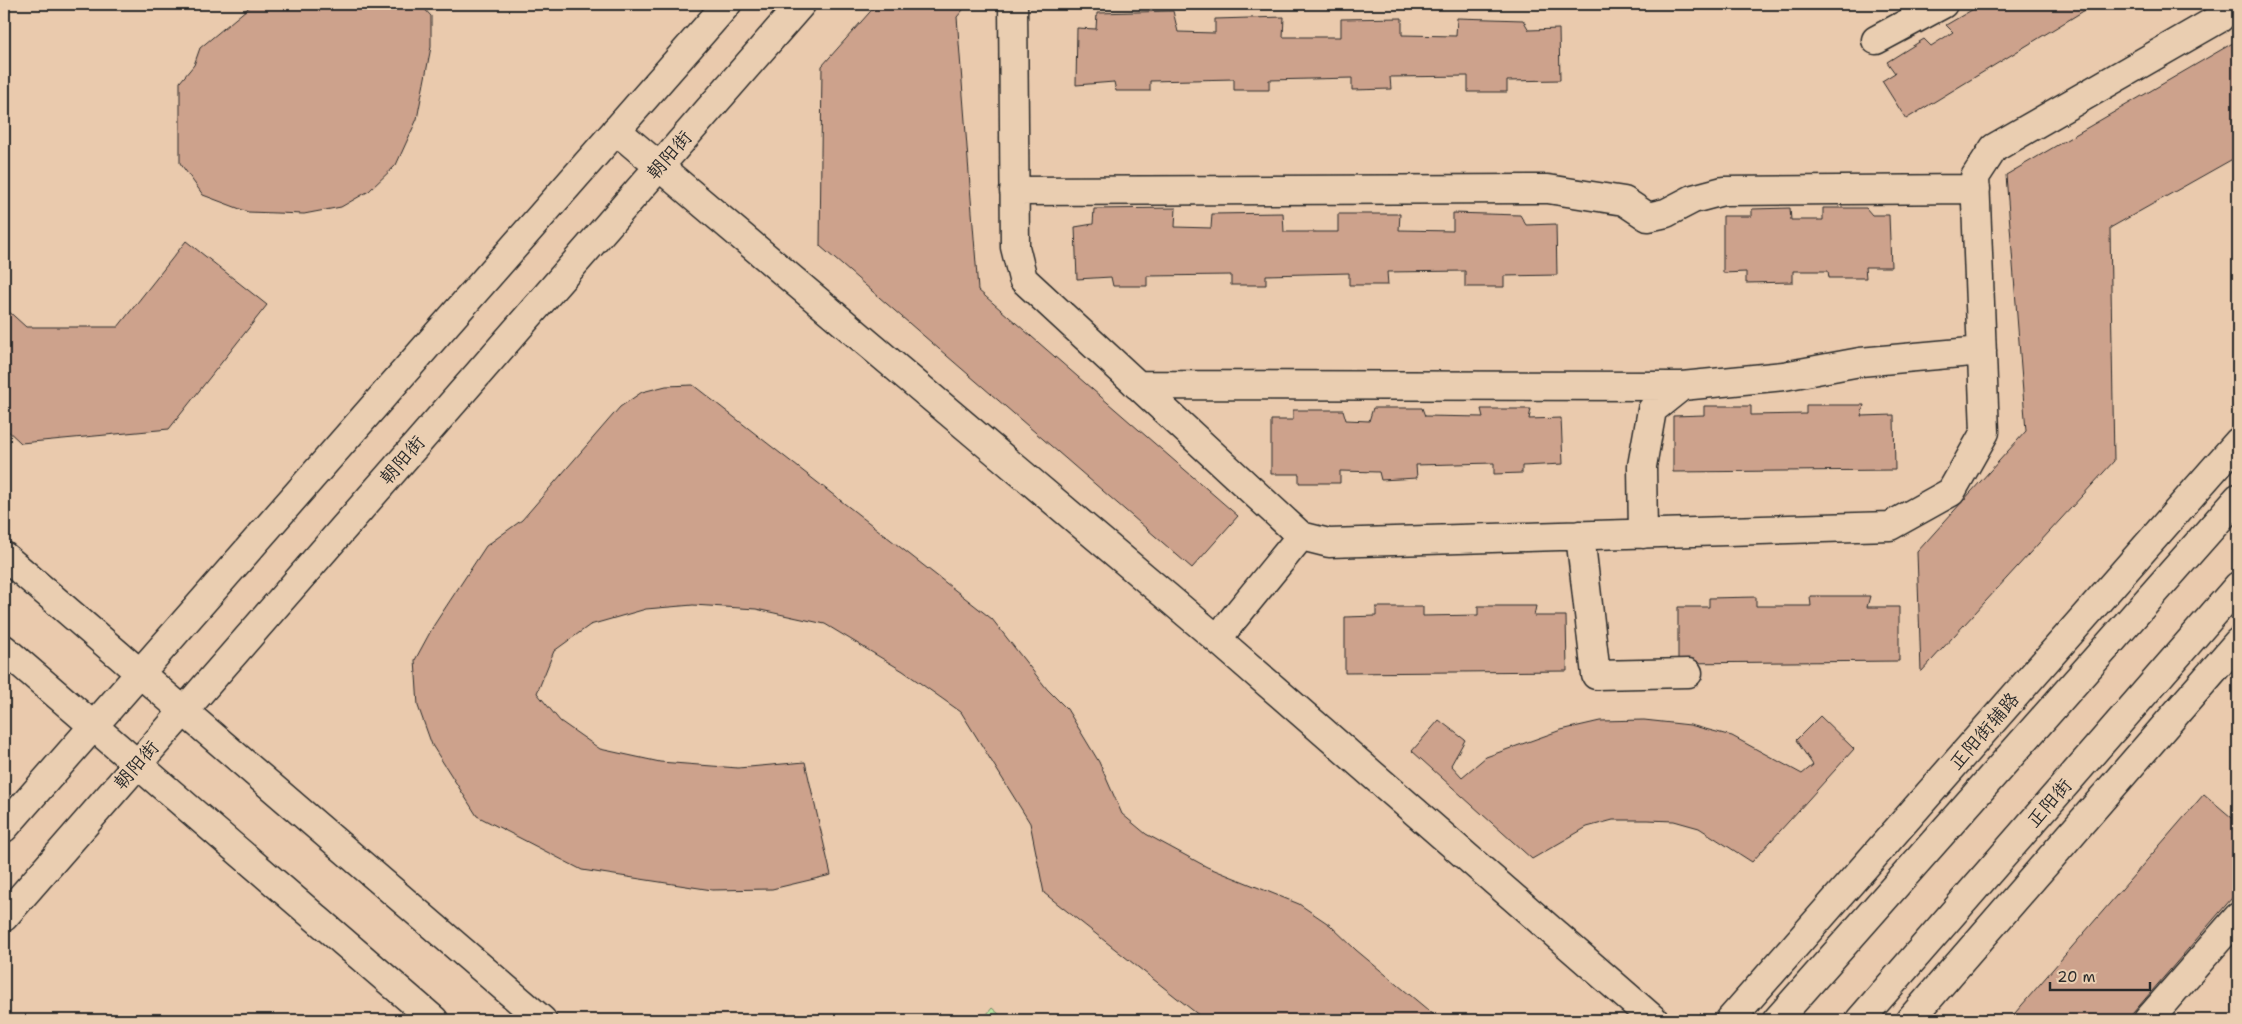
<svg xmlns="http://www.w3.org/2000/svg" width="2242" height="1024" font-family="'Shantell Sans','LXGW WenKai TC',sans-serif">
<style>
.green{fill:#bbe6a3;stroke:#738867}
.building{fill:#cda28c;stroke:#2b2b2b}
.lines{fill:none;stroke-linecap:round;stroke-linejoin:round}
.street-casing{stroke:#2b2b2b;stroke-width:31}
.secondary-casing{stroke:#2b2b2b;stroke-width:31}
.street{stroke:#eaceb1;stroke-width:28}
.secondary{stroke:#eaceb1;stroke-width:28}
.labels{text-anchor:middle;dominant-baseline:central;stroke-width:5;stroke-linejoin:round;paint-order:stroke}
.street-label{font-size:19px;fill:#2b2b2b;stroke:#eaceb1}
</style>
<rect width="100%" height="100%" fill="#eacaad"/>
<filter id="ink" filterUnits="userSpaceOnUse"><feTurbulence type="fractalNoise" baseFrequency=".02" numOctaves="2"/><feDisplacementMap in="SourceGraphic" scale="10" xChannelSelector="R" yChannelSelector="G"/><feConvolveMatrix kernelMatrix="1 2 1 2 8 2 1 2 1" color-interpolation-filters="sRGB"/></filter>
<g filter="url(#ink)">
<path class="green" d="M992,1008L1006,1020H982Z"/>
<path class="building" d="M253,4H420L431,16V47L417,119L396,165L369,191L341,207L304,214L248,212L203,195L180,163V82L194,65L200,48Z
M877,4H968L957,17L978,290L1238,516L1192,568L820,246L822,66Z
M1982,4H1996L1997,6L2002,4H2095L1906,119L1882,81L1895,73L1887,62L1924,39L1931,46L1953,32L1946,25Z
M1173,11L1178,32L1215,33V19L1284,17L1283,37H1341V19L1402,18V35L1456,36L1457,18L1523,20L1529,30L1559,29L1560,80L1507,81V92H1468V76L1390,77L1391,89L1352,90V78L1269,80V90H1234V79L1150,81V91H1116L1114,82L1076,85L1077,28L1096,29L1097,13Z
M2238,40V156L2110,228L2114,461L1921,672L1917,552L2026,431L2006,175Z
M1176,208L1175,227L1211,228L1212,214L1283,213L1284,232H1338V214H1400L1399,230L1453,231V213L1520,215L1526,225L1556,224L1557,275L1504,276V287H1465V271L1387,272L1388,285H1349V273L1266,275V285H1231V275L1147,276V286H1113L1111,277L1077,279L1075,227L1093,224L1094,209Z
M1790,208L1791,220H1823V208H1866L1872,215H1889L1891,267H1865L1866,278H1829L1828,271H1793V282L1746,283V272L1723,273V216H1752V209Z
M186,241L267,305L169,429L21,443L4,427V307L26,327H118Z
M693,385L992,619L1047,689L1067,709L1099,762L1122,814L1146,834L1207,867L1299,904L1330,925L1356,950L1440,1020H1205L1044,893L1030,823L961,712L903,671L825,624L756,609L693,605L646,609L590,625L554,651L537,693L560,721L600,749L660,762L738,768L805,762L831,875L772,889L712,890L582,870L477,816L432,745L418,706L415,660L434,625L486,546L522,520L620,407L642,392L666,386Z
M1806,405H1864L1861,416L1894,415L1895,470L1673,472V416L1704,415V406H1751V415L1806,414Z
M1373,408H1422L1425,416L1483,417L1481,409H1531L1529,419L1561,418L1563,464L1522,466V473L1494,474V463L1416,465L1417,478L1381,480L1379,472L1340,471V483H1299V474H1271V420H1293V410H1343L1346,420L1369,421Z
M1810,596H1870L1867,607H1899V661L1678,663V607H1709V598L1756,597V606H1811Z
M1478,606H1536L1534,616H1566L1567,671L1345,673V617L1376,616V607H1423V616L1478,615Z
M1820,716L1854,749L1752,862L1699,828L1674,821L1647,820H1613L1587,827L1532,859L1412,751L1439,720L1465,740L1451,765L1462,777L1486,757L1561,730L1600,721L1644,720L1690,725L1732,736L1802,774L1813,765L1796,740Z
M2204,794L2238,823V891L2127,1020H2009Z"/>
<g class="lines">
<defs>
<path id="street" d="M1013,4L1015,247L1023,279L1301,536L1217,639
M1876,40L1943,4
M1014,191L1548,189L1624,201L1648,217L1666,213L1693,199L1723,191L1976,189
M1137,385L1682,386L1652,410L1642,466L1643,534
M1682,386L1784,376L1860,362L1982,351
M1580,535L1596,675L1688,673
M1301,536L1329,543L1890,526L1951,492L1985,432L1975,177L1994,148L2220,18L2223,4
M2148,1020L2238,917"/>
<path id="secondary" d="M616,130L1217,639L1654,1020
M4,556L542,1020
M4,649L434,1020
M4,828L727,4
M4,917L801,4
M1730,1020L2238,442
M1777,1020L2238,498
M1860,1020L2238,586
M1910,1020L2238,642"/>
</defs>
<use href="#street" class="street-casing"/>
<use href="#secondary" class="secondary-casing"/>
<use href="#street" class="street"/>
<use href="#secondary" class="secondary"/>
</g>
</g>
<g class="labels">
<g class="street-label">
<text transform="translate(669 155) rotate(-49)">朝阳街</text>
<text transform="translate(402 460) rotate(-49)">朝阳街</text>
<text transform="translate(1984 731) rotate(-49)">正阳街辅路</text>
<text transform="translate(136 765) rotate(-49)">朝阳街</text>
<text transform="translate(2049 803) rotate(-49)">正阳街</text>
</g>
</g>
<rect width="2242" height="1024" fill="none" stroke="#eaceb1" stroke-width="20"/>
<rect x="10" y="10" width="2222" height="1004" fill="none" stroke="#2b2b2b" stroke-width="2" filter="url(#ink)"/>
<path d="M2050 982v8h100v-8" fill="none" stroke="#2b2b2b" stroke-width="2.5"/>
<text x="2057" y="982" font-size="15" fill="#2b2b2b" stroke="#eaceb1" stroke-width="4" paint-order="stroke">20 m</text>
</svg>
